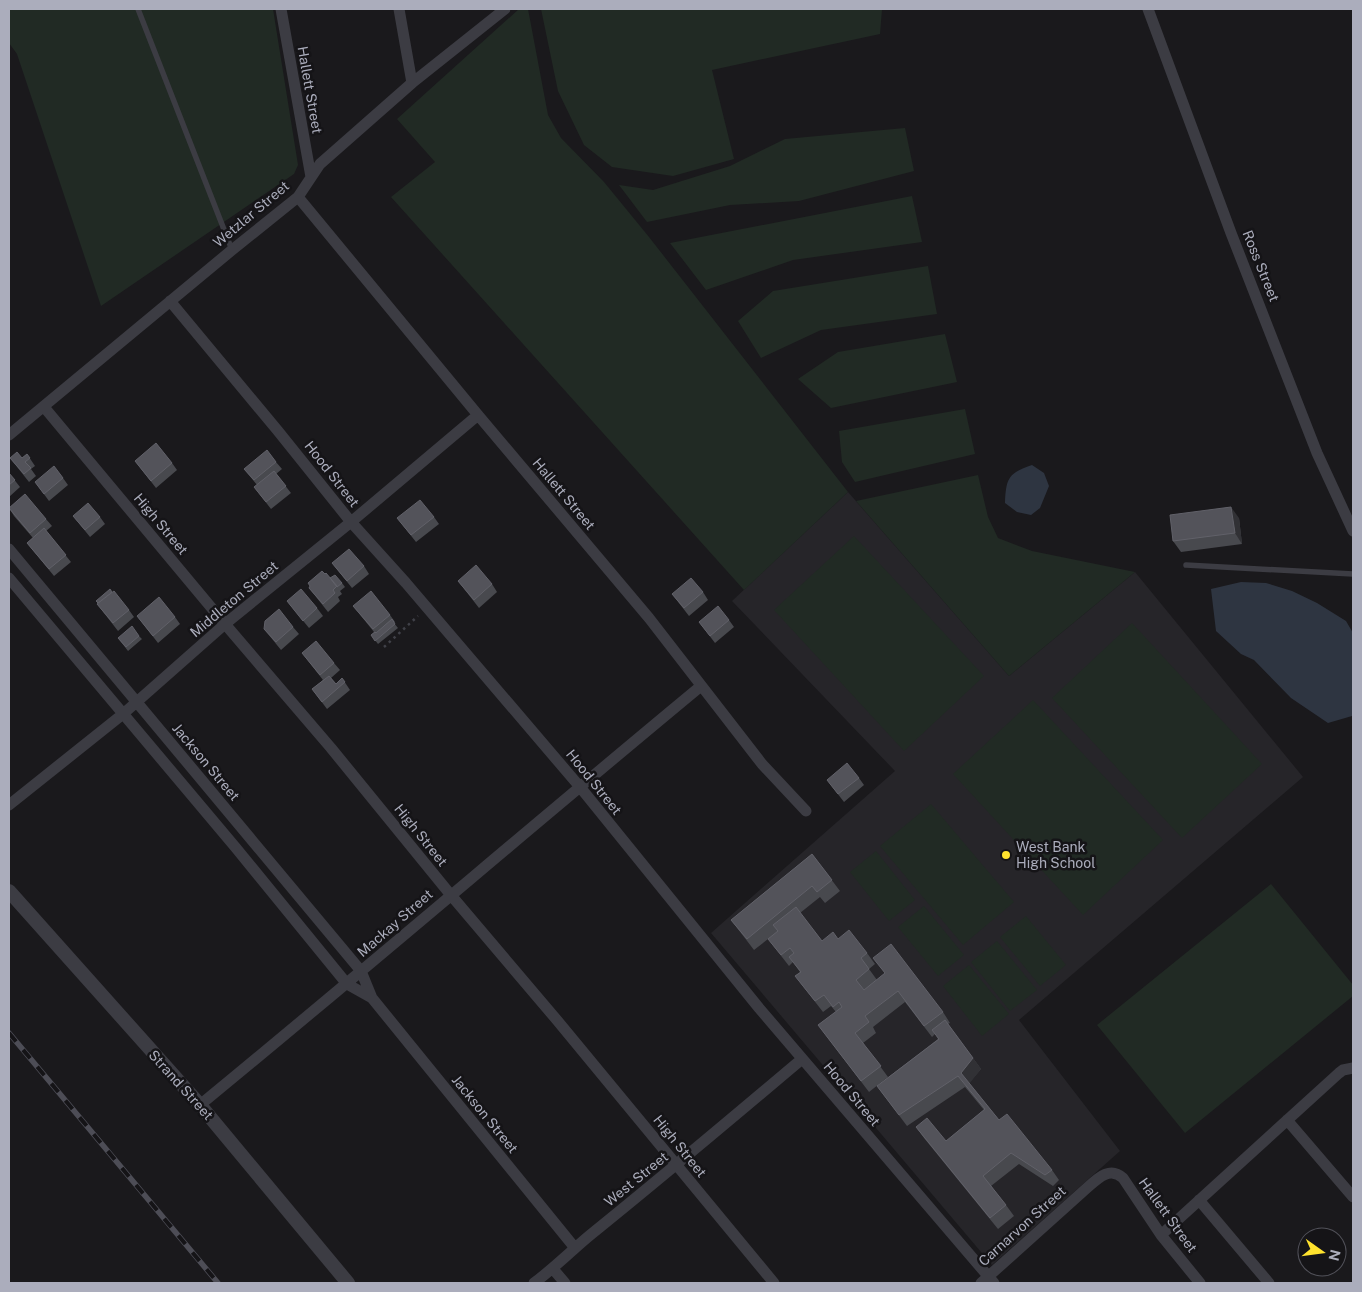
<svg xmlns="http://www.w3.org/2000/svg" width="1362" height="1292" font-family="'Public Sans',sans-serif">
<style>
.built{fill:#262529}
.green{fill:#212a24}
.water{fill:#2e3541}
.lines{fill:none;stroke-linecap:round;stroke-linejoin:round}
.path{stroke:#404148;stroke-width:2.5;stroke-dasharray:2.5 4;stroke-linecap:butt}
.service{stroke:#3c3c43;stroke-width:5.5}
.minor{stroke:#3c3c43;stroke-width:11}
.tertiary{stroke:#3c3c43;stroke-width:14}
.rail-casing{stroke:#4d4d56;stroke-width:5.5}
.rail{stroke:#151417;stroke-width:4;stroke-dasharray:11;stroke-linecap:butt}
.wall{fill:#48494e}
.shaded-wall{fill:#313135}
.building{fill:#53535a;stroke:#616169}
.poi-dot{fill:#ffe22e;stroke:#151417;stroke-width:2}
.labels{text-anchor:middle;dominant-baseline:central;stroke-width:5;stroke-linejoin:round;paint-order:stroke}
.street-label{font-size:14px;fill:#abadbc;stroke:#151417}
.poi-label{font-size:14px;fill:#abadbc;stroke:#151417;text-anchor:start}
</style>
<rect width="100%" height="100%" fill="#1a191c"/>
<path class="built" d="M848,492L1009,676L1135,572L1303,777L1019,1020L1120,1151L992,1265L711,933L895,771L732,601Z"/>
<path class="green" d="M9,9H273L298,165L294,174L101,306L17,54L9,43Z
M519,9H528L548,115L561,138L604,182L649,237L848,492L744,590L391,197L435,162L397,119Z
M541,9H882L880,34L712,70L734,159L673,176L612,167L584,145L558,91Z
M905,128L914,171L799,201L730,205L647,222L619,185L653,190L730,166L785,139Z
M912,196L922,242L793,260L706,290L670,243Z
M928,266L937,314L821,330L761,358L738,321L773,291Z
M945,334L957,382L831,408L798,379L838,352Z
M965,409L975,454L855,482L842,462L839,431Z
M978,475L988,517L998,538L1032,551L1135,572L1009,676L856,501Z
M854,536L984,676L904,751L774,610Z
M1132,623L1262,764L1182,838L1052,698Z
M1033,700L1163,840L1083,915L953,774Z
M931,804L1014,902L963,945L880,846Z
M876,851L915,900L889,921L850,872Z
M1271,884L1353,985V996L1185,1133L1097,1025Z
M924,906L964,955L938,976L898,927Z
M1026,916L1066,965L1040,986L1000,937Z
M997,941L1037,990L1010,1011L971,962Z
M969,965L1009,1014L982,1036L943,986Z"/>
<path class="water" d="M1032,465L1044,473L1049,486L1040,508L1031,515L1017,512L1005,503C1006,479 1008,473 1032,465Z
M1241,582L1266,583L1292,591L1317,603L1346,621L1353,633V715L1352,716L1328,723L1291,698L1254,660L1241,654L1216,631L1211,589Z"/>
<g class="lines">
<path class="path" d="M384,647L418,616"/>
<path class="service" d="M138,9L232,250
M1186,565L1353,574"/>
<path class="minor" d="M281,9L311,177
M399,9L412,83
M1148,9L1231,233L1317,453L1353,531
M298,197L478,415L649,618L762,764L806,811
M170,301L278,431L351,522L406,583L580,787L759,1008L994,1283
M44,407L225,624L331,748L450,894L556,1019L774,1283
M9,435L232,250L298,197L320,164L412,83L505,9
M9,549L361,971L372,998L575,1248
M9,578L236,848L347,984L372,998
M9,805L123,714L225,624L351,522L478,415
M200,1105C368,967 533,825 701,686
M1287,1120L1353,1197
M1199,1200L1269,1283
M1161,1235L1339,1073L1343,1070L1353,1068
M553,1269L565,1283
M534,1283C553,1269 570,1252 589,1236C661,1178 731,1119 802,1059
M981,1283L1088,1187C1098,1178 1110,1166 1123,1178L1161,1235L1200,1283"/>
<path class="tertiary" d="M9,891L200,1105L348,1283"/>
<defs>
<path id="rail" d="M9,1033L218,1283"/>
</defs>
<use href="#rail" class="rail-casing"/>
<use href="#rail" class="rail"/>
</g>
<path class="wall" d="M27,454L35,466L31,469L36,476L29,482L10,458H22Z
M135,461L172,463L177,470L156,488Z
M276,462L282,469L276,474L291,493L271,509L254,487L257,485L244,469Z
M9,473L20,487L9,497Z
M63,478L68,485L49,501L35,482Z
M9,508L46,519L52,526L46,531L71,562L54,576L27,543L33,538L14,516Z
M73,516L100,517L105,524L90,537Z
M434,517L439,524L416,542L397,518Z
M1239,518L1242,544L1181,552L1173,541Z
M332,563L364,566L369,574L352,588Z
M325,574L330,578L342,583L345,587L340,591L342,594L338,597L340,601L328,612L309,588Z
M458,581L492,584L497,592L479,608Z
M703,592L708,600L689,616L672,594Z
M287,601L317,608L323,616L309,628Z
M97,604L129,610L134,617L118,631Z
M353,606L390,615L395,622L394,623L398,628L378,644L371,635L374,632Z
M137,616L175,617L180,624L158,643Z
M729,620L734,627L715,643L699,622Z
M293,627L299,634L281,650L264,629Z
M139,636L142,639L128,651L118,638Z
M302,653L334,663L340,670L331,678L336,684L342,678L350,690L327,709L312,689L323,680Z
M859,778L864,785L844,802L827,780Z
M812,854L840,891L825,903L820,897L800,913L822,941L838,939L867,953L875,964L869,969L877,980L885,973L873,958L943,1012L950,1023L948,1024L981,1069L969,1083L999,1120L1052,1170L1059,1180L1053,1186L1019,1164L991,1186L1006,1205L1014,1216L998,1229L924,1138L916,1127L946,1141L984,1110L965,1087L907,1126L877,1086L938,1039L935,1034L932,1037L905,1002L873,1027L876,1033L863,1043L888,1077L869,1092L818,1025L836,1012L831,1006L823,1012L795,976L800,972L793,962L789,966L768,939L754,950L731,920Z"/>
<path class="shaded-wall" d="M1231,507L1239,518L1242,544L1235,533Z
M973,1058L981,1069L969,1084L961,1073Z"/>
<path class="building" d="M156,443L172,463L151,481L135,461Z
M267,450L276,462L254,480L244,469Z
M17,452L22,458L27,454L30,458L25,462L31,468L24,474L10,458Z
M54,466L63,478L44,494L35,482Z
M274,471L286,486L266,502L254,487Z
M9,473L15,480L9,485Z
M25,494L46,519L30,533L9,508Z
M420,500L434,517L411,535L397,518Z
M88,503L100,517L85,530L73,516Z
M1231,507L1235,533L1173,541L1170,515Z
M44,528L66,555L49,569L27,543Z
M349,549L364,566L347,581L332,563Z
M476,565L492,584L474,600L458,581Z
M322,571L325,574L326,573L337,586L333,590L335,593L323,604L309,588L310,586L308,583Z
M335,575L342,583L337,587L330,578Z
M691,578L703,592L684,608L672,594Z
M110,589L112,592L98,603L96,601Z
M301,589L317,608L303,621L287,601Z
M114,591L129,610L113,623L97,604Z
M371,591L390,615L373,629L353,606Z
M159,597L175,617L153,636L137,616Z
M718,606L729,620L710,636L699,622Z
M279,609L293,627L276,642L264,629L265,621Z
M392,619L395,624L375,641L371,635L375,632L376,633Z
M132,626L139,636L126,647L118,638Z
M316,641L334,663L320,675L302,653Z
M329,676L336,684L342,678L345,682L322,702L312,689Z
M847,763L859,778L838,794L827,780Z
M812,854L832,880L817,892L812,886L747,939L731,920Z
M796,907L822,941L833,932L838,939L849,930L867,953L861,958L869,969L856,980L864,990L885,973L873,958L891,944L943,1012L924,1026L898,991L865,1016L869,1022L855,1033L881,1066L861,1081L818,1025L842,1007L839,1002L833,1007L824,995L815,1001L795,976L801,972L789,957L794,953L790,948L781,955L768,939L778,931L773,925Z
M945,1020L973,1058L961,1073L999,1120L1007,1114L1052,1170L1045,1175L1011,1153L983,1176L1006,1205L990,1218L916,1127L927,1118L946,1141L985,1109L958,1076L899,1115L877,1086L939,1039L932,1030Z"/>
<circle class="poi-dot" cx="1006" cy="855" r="5"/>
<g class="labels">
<g class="street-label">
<text transform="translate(310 90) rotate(80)">Hallett Street</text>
<text transform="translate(251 214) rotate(-40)">Wetzlar Street</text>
<text transform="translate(1261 266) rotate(68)">Ross Street</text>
<text transform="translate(332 474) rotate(52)">Hood Street</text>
<text transform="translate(564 494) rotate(50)">Hallett Street</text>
<text transform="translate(161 524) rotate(50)">High Street</text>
<text transform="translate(234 599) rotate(-40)">Middleton Street</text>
<text transform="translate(206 762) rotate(50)">Jackson Street</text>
<text transform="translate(594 782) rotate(51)">Hood Street</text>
<text transform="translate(421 835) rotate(51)">High Street</text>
<text transform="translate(395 923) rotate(-41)">Mackay Street</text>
<text transform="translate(181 1085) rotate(48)">Strand Street</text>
<text transform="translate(852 1094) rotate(50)">Hood Street</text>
<text transform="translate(485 1114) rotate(51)">Jackson Street</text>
<text transform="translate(680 1146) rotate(51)">High Street</text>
<text transform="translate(636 1179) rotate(-39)">West Street</text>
<text transform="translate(1168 1215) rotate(54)">Hallett Street</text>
<text transform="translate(1022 1226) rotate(-42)">Carnarvon Street</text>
</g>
<g class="poi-label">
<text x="1016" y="847">West Bank<tspan x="1016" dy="16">High School</tspan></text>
</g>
</g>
<rect width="1362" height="1292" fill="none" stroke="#abadbc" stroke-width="20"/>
<g transform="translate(1322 1252) rotate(104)"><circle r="24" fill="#151417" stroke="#515159"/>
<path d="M0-4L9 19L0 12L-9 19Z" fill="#ffe22e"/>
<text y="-8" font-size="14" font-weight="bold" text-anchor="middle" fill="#abadbc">N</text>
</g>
</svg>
